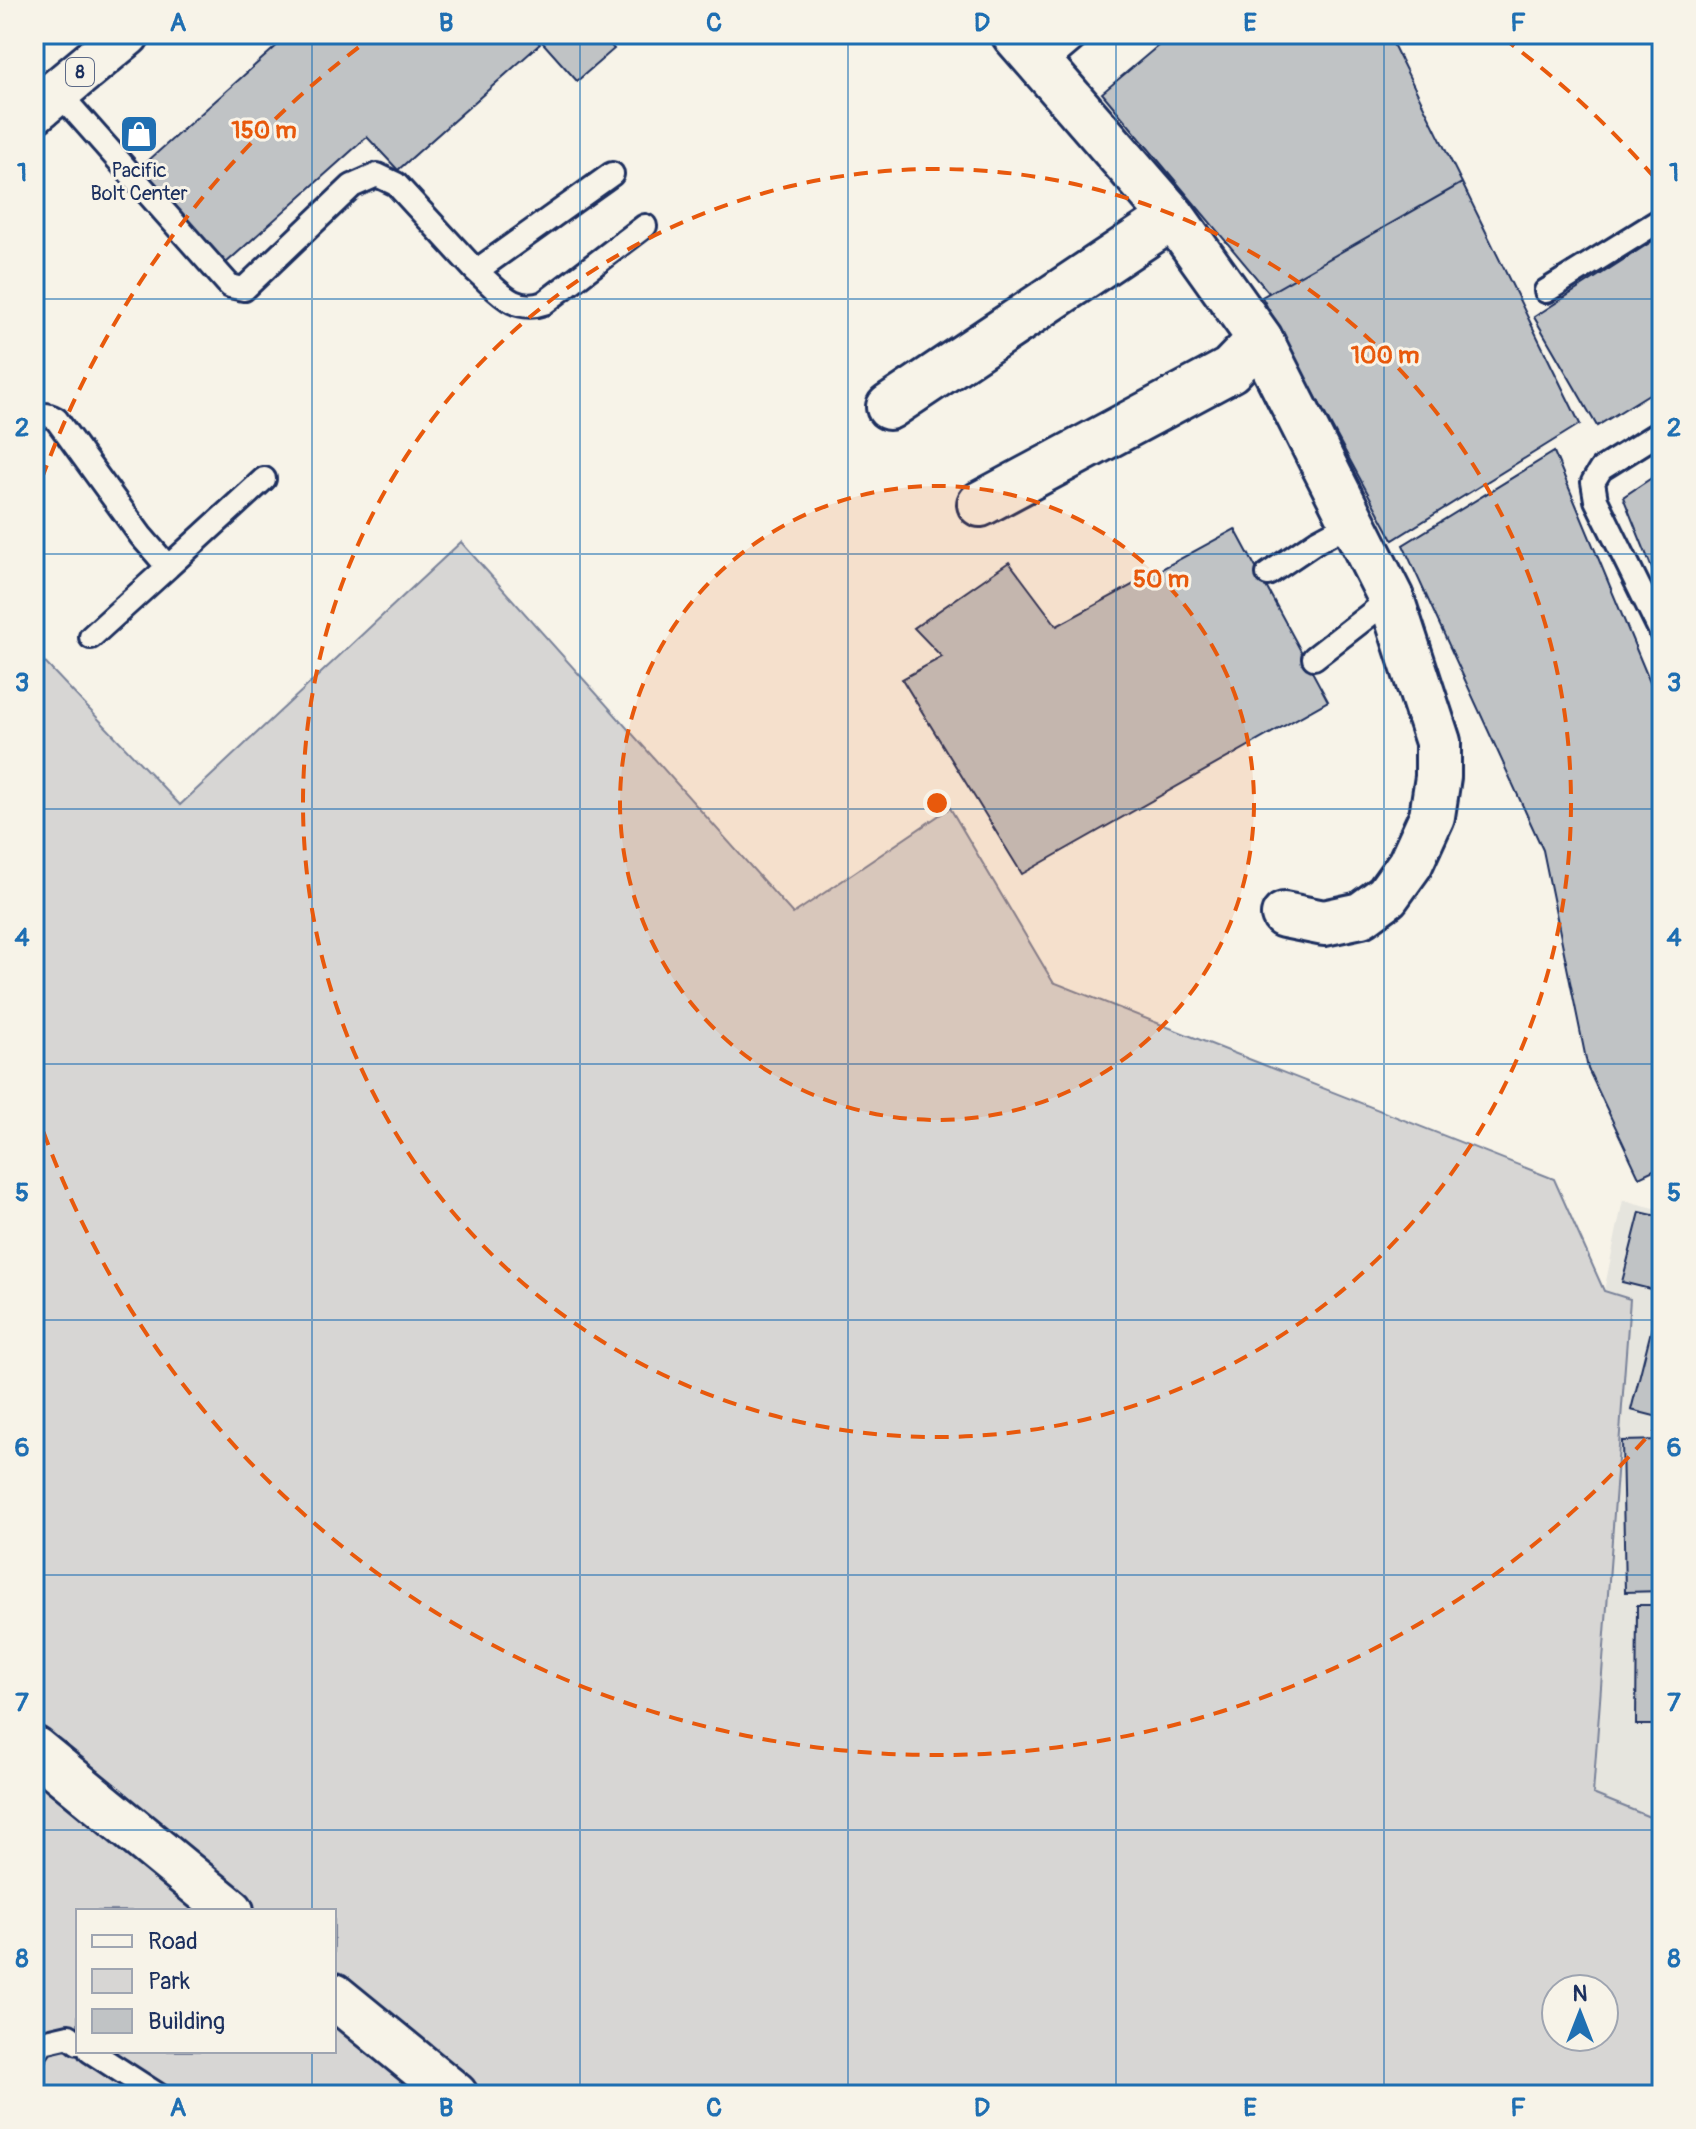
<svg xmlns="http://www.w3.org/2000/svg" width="1696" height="2129" font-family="Pangolin,sans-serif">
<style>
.built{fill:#e6e5de}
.green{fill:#d7d6d4;stroke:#798299;stroke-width:2;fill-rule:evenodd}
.building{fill:#c0c3c5;stroke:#1b2f5e;stroke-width:2}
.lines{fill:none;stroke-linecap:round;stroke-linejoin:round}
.service-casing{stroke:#1b2f5e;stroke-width:28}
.minor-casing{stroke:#1b2f5e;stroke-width:50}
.secondary-casing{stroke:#1b2f5e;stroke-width:50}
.primary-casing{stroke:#1b2f5e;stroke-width:50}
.service{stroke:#f7f3e8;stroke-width:22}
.minor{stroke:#f7f3e8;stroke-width:44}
.secondary{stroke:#f7f3e8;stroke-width:44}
.primary{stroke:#f7f3e8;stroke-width:44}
.grid{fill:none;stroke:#1f6fb2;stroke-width:2;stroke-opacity:0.55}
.ring{fill:none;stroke:#e8590c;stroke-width:4;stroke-dasharray:14 10}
.labels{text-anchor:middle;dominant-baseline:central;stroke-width:6;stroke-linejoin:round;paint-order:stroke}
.shield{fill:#f7f3e8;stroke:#5d6a87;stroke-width:2}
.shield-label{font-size:18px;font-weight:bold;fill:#1b2f5e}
.poi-label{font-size:20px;fill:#1b2f5e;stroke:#f7f3e8}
.centre{fill:#e8590c;stroke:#f7f3e8;stroke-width:4}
.ring-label{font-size:24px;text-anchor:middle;font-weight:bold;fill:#e8590c;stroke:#f7f3e8;stroke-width:6;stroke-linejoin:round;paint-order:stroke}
.neatline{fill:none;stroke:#1f6fb2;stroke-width:3}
.grid-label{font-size:26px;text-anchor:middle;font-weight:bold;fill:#1f6fb2}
</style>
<rect width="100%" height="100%" fill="#f7f3e8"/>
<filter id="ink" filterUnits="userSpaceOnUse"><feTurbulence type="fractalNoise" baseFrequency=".0125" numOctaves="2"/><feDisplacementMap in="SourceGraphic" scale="16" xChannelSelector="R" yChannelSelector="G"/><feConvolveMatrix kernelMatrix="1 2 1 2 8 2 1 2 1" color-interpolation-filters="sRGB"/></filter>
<g filter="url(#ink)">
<path class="built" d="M1623,1200L1662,1210V1822L1593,1794L1630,1300L1604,1291Z"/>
<path class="green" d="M461,542L793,914L950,808L1053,982L1554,1179L1604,1291L1630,1299L1593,1794L1662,1822V2095H34V651L180,805ZM78,1911H334V2051H78ZM1556,1989H1604V2037H1556Z"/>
<path class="building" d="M290,34H531L540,44L398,170L367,137L226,263L140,168Z
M535,34H601L614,49L577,81Z
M1172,34H1388L1462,183L1269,293L1102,93Z
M1462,183L1580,424L1393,540L1262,297Z
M1662,235V386L1597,426L1534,317Z
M1554,452L1662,711V1166L1639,1177L1588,1069L1543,850L1403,545Z
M1662,471V593L1623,497Z
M1235,529L1328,701L1022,874L902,679L942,657L914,628L1009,562L1057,626Z
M1640,1212L1662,1217V1292L1622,1282Z
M1655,1315L1662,1317V1418L1631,1410Z
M1662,1440V1591L1625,1592L1622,1441Z
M1637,1605H1662V1725H1636Z"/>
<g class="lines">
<defs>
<path id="service" d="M1041,67L1080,34
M57,91L230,286L244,289L352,186L377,175L396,184L476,271L612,174
M476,271C498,290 513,314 544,303L645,226
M1546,291L1662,219
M34,421C42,413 47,414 56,419L141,536L168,567L264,479
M1662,431L1601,469L1593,482L1596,500L1662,634
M1268,574L1317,541L1354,521
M91,637L168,567
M1314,658L1391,598
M90,2051L158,2095
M34,2055L43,2042L69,2036L78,2043"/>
<path id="minor" d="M1014,34L1173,217L1260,339L1391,598L1438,742V777L1432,816L1410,864L1387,896L1361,915L1324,923L1284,915
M889,407L1173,217
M980,504L1230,370L1260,339"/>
<path id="secondary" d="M34,1749L231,1911
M334,1996L455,2095"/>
<path id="primary" d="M34,111L127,34"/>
</defs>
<use href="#service" class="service-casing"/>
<use href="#minor" class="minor-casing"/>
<use href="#secondary" class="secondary-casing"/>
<use href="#primary" class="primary-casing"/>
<use href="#service" class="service"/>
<use href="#minor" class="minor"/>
<use href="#secondary" class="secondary"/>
<use href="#primary" class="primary"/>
</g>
</g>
<path class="grid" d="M312,34V1911M580,34V2095M848,34V2095M1116,34V2095M1384,34V2095M34,299H1662M34,554H1662M34,809H1662M34,1064H1662M34,1320H1662M34,1575H1662M34,1830H1662M312,2051V2095"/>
<circle cx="937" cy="803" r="317" fill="#e8590c" fill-opacity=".12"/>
<g class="ring">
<circle cx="937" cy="803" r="317"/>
<circle cx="937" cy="803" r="634"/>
<path d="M1661 1421A952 952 0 0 1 34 1105M34 501A952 952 0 0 1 371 38M1503 38A952 952 0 0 1 1661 185"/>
</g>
<defs>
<symbol id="shop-square" viewBox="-11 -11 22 22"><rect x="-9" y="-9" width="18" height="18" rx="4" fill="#1f6fb2" stroke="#f7f3e8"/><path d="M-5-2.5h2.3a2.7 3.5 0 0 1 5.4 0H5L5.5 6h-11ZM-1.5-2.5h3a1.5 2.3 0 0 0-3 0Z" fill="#fff"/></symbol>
</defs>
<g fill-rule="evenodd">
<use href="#shop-square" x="117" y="112" width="44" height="44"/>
</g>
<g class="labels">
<rect class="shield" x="66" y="58" width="28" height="28" rx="6"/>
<g class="shield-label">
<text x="80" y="72">8</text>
</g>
<g class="poi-label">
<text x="139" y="170">Pacific<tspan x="139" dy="23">Bolt Center</tspan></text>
</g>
</g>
<circle cx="937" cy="803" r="12" class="centre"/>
<g class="ring-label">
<text x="264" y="138">150 m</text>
<text x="1385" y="363">100 m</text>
<text x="1161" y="587">50 m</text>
</g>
<rect width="1696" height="2129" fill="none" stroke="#f7f3e8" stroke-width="88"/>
<rect x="76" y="1909" width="260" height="144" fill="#f7f3e8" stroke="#9fa5b1" stroke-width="2"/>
<rect x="92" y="1935" width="40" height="12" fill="#f7f3e8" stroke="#9fa5b1" stroke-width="2"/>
<text x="148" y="1949" font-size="24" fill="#1b2f5e">Road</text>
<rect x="92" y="1969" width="40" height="24" fill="#d7d6d4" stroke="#9fa5b1" stroke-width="2"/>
<text x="148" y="1989" font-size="24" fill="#1b2f5e">Park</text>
<rect x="92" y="2009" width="40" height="24" fill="#c0c3c5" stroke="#9fa5b1" stroke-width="2"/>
<text x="148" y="2029" font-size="24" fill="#1b2f5e">Building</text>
<g transform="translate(1580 2013)"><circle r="38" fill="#f7f3e8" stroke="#9fa5b1" stroke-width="2"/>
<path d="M0-6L14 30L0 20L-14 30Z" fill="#1f6fb2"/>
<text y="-12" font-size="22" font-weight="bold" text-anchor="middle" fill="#1b2f5e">N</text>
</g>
<rect x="44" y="44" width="1608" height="2041" class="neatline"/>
<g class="grid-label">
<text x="178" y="31">A</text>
<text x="446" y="31">B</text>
<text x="714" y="31">C</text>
<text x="982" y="31">D</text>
<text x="1250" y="31">E</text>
<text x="1518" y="31">F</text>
<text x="22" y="181">1</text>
<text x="1674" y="181">1</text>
<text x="22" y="436">2</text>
<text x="1674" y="436">2</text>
<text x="22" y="691">3</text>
<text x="1674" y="691">3</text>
<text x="22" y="946">4</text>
<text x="1674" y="946">4</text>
<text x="22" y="1201">5</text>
<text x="1674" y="1201">5</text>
<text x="22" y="1456">6</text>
<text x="1674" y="1456">6</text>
<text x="22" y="1711">7</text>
<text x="1674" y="1711">7</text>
<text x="22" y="1967">8</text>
<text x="1674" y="1967">8</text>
<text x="178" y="2116">A</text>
<text x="446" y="2116">B</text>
<text x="714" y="2116">C</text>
<text x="982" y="2116">D</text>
<text x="1250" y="2116">E</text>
<text x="1518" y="2116">F</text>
</g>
</svg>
